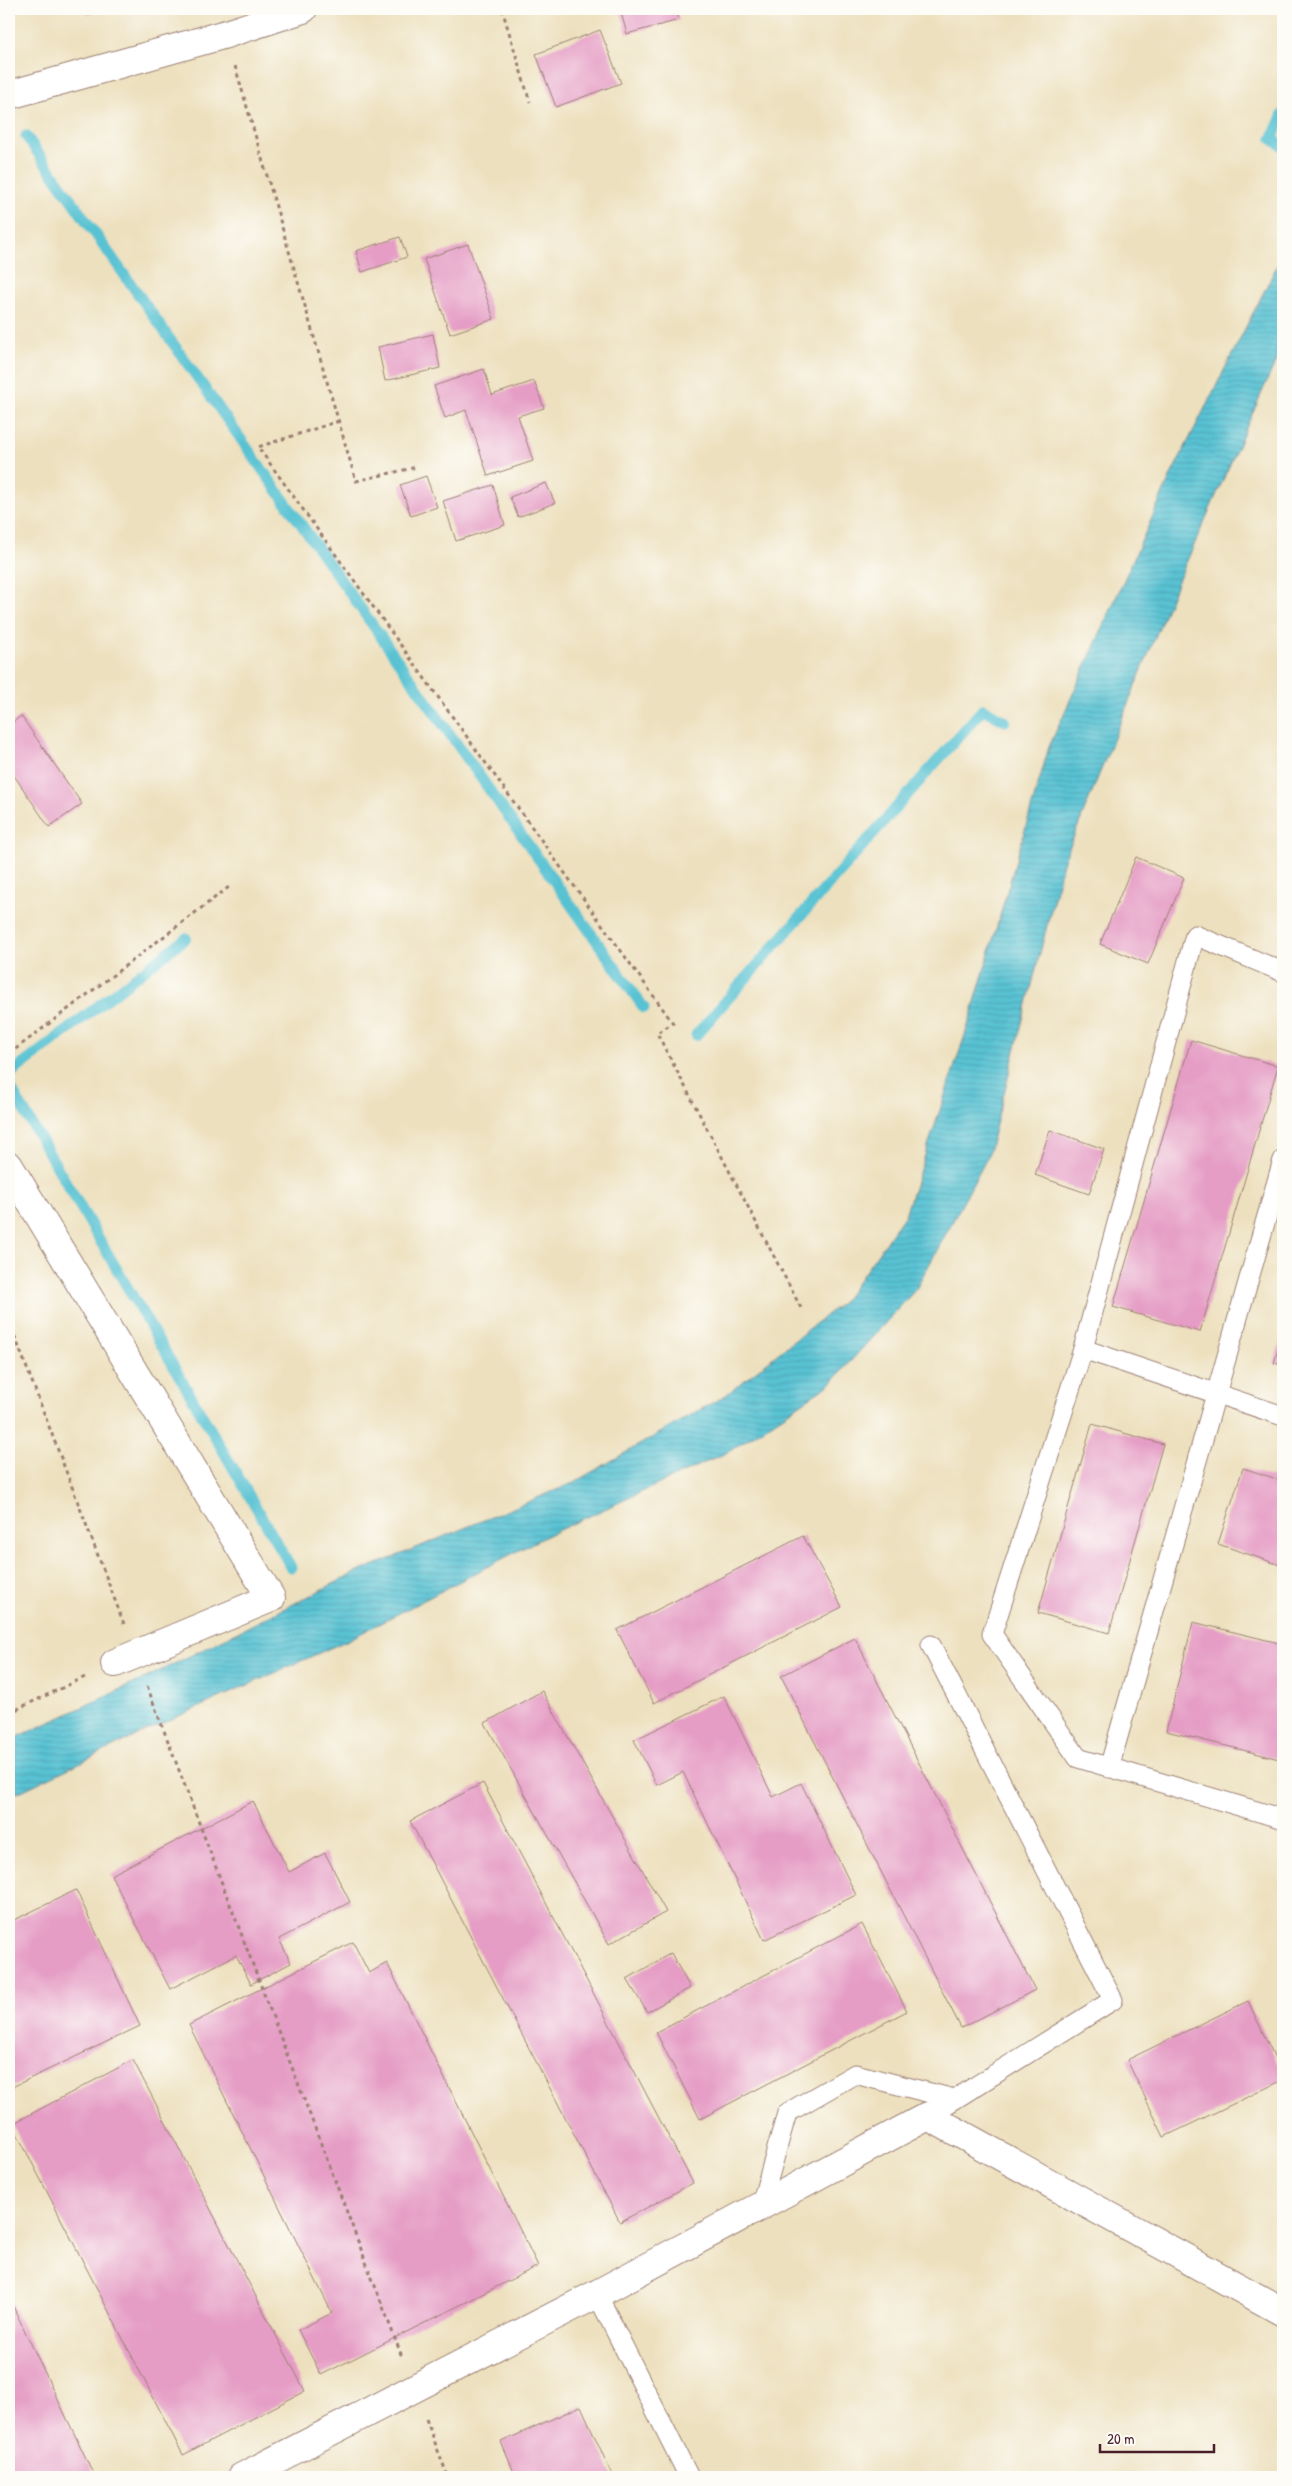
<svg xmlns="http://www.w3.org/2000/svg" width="1292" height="2486" font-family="'Patrick Hand',sans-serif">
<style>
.water{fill:url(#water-rules);stroke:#51707f}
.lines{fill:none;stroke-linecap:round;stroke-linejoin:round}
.stream{stroke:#58c2d3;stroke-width:11}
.building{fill:#e59cc5}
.lane-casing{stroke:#9c8074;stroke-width:21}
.street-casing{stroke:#9c8074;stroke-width:30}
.secondary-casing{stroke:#9c8074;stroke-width:30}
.path{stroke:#9c8074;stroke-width:3;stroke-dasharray:4 4;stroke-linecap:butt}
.lane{stroke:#fff;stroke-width:19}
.street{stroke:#fff;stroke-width:28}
.secondary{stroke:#fff;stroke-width:28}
</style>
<defs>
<pattern id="water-rules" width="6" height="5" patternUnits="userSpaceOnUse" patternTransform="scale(1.25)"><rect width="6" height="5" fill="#58c2d3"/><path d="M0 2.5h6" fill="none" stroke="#4ea6b5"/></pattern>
</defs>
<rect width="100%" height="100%" fill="#fdfcf7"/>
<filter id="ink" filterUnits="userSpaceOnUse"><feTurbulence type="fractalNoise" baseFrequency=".02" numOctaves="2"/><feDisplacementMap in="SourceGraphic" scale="10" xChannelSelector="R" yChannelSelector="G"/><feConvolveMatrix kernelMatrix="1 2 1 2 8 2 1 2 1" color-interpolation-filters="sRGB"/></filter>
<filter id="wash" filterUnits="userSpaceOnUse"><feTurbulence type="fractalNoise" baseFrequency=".0096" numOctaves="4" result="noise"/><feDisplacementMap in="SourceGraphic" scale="20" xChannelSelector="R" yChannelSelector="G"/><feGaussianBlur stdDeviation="1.12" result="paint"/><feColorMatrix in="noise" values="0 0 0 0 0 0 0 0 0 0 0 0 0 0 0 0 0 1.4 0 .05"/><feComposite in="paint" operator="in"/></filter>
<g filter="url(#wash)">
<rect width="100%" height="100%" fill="#ede0be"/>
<path class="water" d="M1283,254V345L1178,581L1063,863L988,1156L916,1289L829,1385L726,1453L546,1536L348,1640L150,1729L9,1797V1741L152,1675L353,1574L571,1484L726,1395L844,1301L905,1215L968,1026L1049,747L1173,471Z"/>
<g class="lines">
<path class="stream" d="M1283,114L1272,139L1283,146
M26,136L644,1008
M696,1035L983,709L1005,721
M9,1075L186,938
M9,1085L291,1567"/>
</g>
<g id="blocks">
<path class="building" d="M85,9H102L88,15Z
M620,9H676L679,20L627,34Z
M600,30L621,83L556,107L536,54Z
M400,237L407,257L362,272L356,251Z
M468,244L494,319L450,334L424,259Z
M433,334L440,368L385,381L378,347Z
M484,369L492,395L534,381L544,408L518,416L533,461L488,476L466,410L445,418L434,386Z
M426,476L437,507L411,516L400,485Z
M546,483L555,503L518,517L510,497Z
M493,485L505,525L456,541L443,501Z
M21,716L82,804L49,827L9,768V725Z
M1136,857L1184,878L1148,964L1100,944Z
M1191,1040L1278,1066L1200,1332L1113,1307Z
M1050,1130L1104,1149L1089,1194L1035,1175Z
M1283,1333V1365L1274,1363Z
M1092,1424L1163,1444L1109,1633L1038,1613Z
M1243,1468L1283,1481V1566L1218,1544Z
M803,1536L842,1607L654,1703L617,1630Z
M1193,1622L1283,1644V1760L1166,1731Z
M855,1638L1035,1990L961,2028L781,1676Z
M542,1691L666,1912L609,1944L485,1723Z
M724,1696L773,1797L801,1783L856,1895L764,1940L683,1772L657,1785L634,1740Z
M483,1783L693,2183L620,2222L410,1821Z
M253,1801L289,1872L325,1853L350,1902L279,1939L291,1963L251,1984L236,1955L170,1989L111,1875Z
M76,1890L140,2026L10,2088L9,1914L12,1921Z
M862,1924L907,2011L700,2119L656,2032Z
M353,1942L369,1973L387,1963L538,2266L321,2375L298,2330L332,2313L189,2025Z
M671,1953L690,1988L647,2012L627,1979Z
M1248,2001L1283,2075V2080L1164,2137L1127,2060Z
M133,2060L305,2391L183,2455L12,2124Z
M9,2298L95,2477H9Z
M581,2406L613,2477H516L501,2442Z"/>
</g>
</g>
<g filter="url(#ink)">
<use href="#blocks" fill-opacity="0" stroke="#9c8074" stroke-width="1"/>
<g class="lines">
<defs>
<path id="lane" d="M1083,1349L1195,935L1283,972
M1283,1416L1083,1349L992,1634L1078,1758L1283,1819
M1109,1768L1283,1160
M928,2116L1113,2000L931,1645
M761,2205L787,2113L855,2074L954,2099
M597,2294L689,2477"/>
<path id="street" d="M9,95L226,34L303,9
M9,1166L271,1598L115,1663"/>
<path id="secondary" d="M242,2477L597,2294L928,2116L1283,2312"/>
</defs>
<use href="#lane" class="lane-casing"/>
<use href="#street" class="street-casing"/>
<use href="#secondary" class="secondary-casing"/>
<path class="path" d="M502,9L530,102
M235,66L356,481L417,467
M339,421L258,447L673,1023L657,1033L801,1308
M9,1054L229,887
M9,1321L124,1624
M147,1686L402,2357
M9,1713L85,1677
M426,2419L448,2477"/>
<use href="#lane" class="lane"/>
<use href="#street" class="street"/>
<use href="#secondary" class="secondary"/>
</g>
</g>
<rect width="1292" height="2486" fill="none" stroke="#fdfcf7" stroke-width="30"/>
<path d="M1100 2444v8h114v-8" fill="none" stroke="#4a1f2b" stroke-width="2.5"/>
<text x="1107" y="2444" font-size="15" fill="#4a1f2b" stroke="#fdfcf7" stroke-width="4" paint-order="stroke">20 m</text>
</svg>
